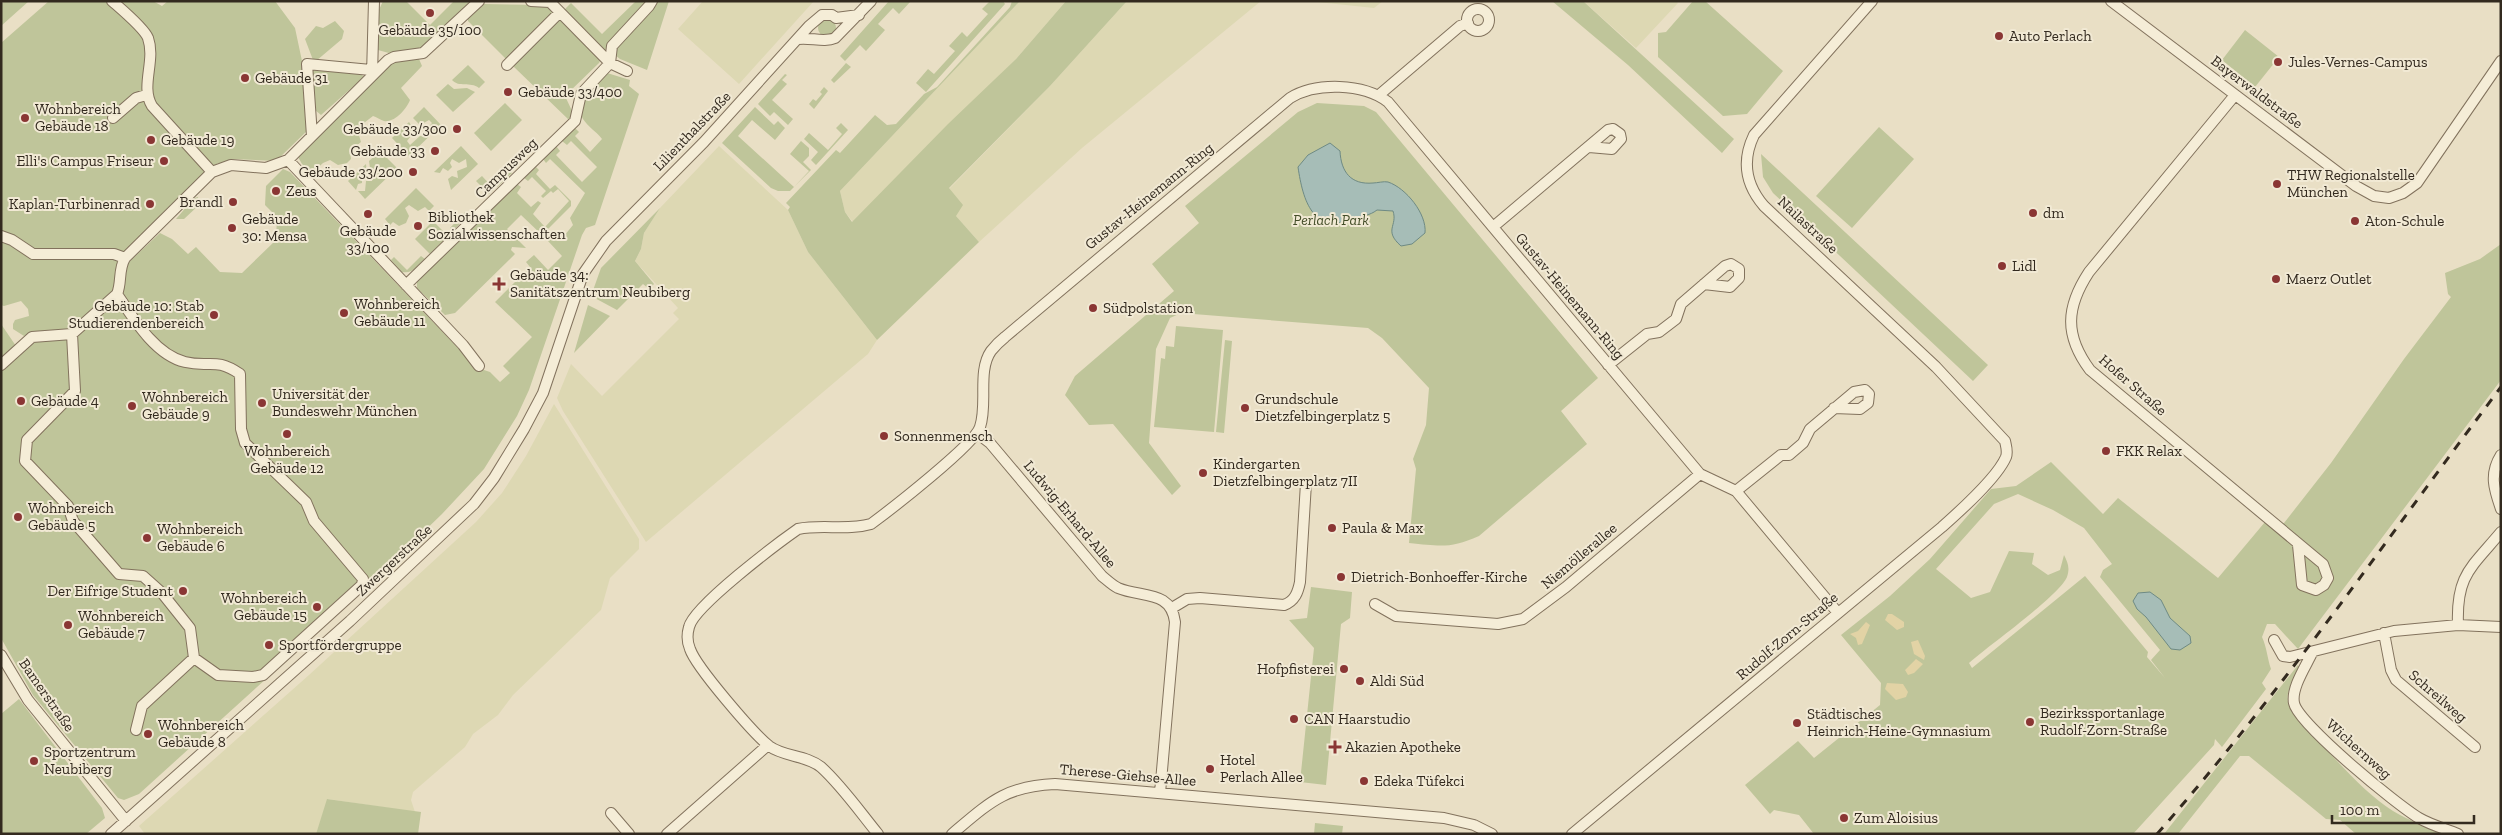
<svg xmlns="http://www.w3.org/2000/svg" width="2502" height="835" font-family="'Zilla Slab',serif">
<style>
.farmland{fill:#ddd8b3}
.green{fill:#bfc59a;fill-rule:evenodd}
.sand{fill:#e2d3a5}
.water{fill:#a6bdb7;stroke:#6e8a84}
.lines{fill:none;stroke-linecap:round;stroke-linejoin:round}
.minor-casing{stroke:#82725d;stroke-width:12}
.minor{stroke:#f5edd7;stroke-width:10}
.rail{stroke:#332a1f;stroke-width:3;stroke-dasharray:9 9;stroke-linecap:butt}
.poi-dot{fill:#8a3634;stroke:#f1e9d4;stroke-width:2}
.labels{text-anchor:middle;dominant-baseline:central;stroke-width:4;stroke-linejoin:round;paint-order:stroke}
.poi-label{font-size:15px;fill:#332a1f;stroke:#f1e9d4;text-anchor:start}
.street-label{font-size:15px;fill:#332a1f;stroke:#f1e9d4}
.park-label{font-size:15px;font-style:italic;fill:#434d28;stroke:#f1e9d4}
</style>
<rect width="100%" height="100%" fill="#e9dfc5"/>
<path class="farmland" d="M703,1H814L739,84L678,29Z
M1020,1H1066L1016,59L853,222L845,212L840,191Z
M1127,1H1261L1082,148L979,242L956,216L949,189L1050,86Z
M1308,1H1383L1374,8Z
M1583,1H1676L1678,3L1636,48Z
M719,146L788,210L808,252L877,340L868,354L646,542L563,411L557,398L571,364L602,396L679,319L673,313L678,308L635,261L641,249L644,233L660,208Z
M554,404L639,539V549L610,578L601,610L513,695L498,715L473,734L465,747L413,792L411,800L415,812L328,799L316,834H145L139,826L309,675L476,522L502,493L526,456Z"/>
<path class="green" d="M5,1H29L1,26V4Z
M49,1H153L162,6L168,1H275L295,28L302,61L308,130L276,161L232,159L221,165L218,163L127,251L117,263L115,290L67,333L41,331L24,336L13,329V324L15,320L29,316L28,309L21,301L4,306L1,305V43Z
M383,1H406L430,25L454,1H473L421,50L396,55L378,50V12Z
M636,1H646L608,44L599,63L565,96L573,113L569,120L514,67L515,59L571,3L602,34Z
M655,1H669L647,70L620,59L615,55L617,47L652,11Z
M889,1H911L899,14L893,8L878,24L885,30L866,51L860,45L845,61L840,56Z
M990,1H1003L1005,4L926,92L916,83L928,69L934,74L955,51L949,46L962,32L967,37L988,14L982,9Z
M1012,1H1020L840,191L845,212L852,222L948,124L1016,59L1066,1H1127L1050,86L949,188L963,205L956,216L979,242L877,340L808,252L788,210L790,207L786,203L836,150L840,153L875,115L887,125L896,124L924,94L937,87L1010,7Z
M1552,1H1583L1734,139L1722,153L1628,65Z
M1693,1H1705L1783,71L1747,114L1723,116L1658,57V33L1666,32Z
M484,4L542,5L550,9L553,15L506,59L468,21V18L479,5Z
M818 28a9 9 0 1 1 18 0a9 9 0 1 1-18 0Z
M335,21L344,31L342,39L316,61L313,60L305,39L316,26L323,28Z
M2245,30L2279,57L2255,87L2222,60Z
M414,56L419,59L422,66L401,88L410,100C407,108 395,123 384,121C381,120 376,117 373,116L360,126L358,132L361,142L350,151L351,159L347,163L338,165L330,160L323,163L312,173L302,164L298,157L378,75L400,57Z
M846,63L851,67L834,83L831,80Z
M468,65L485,82L479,88C470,81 459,88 452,80Z
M311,68L364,71L361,74L364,77L321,115L315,110Z
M607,73L630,80L629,86L639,94L595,225L586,228L582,235L529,390L517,416L484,469L442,514L353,600L139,794L124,800L118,798L33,695L1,638V369C23,350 37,331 70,341L109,305L128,263L160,233L172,239L188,254L196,247L220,272L242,273L276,240L277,217L265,205L266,186L283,169L290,172L459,349L481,369L490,372L500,382L510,373L503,366L532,337L495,302L530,267L526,262L534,255L548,270L562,256L548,241L555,233L560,237L564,236L573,225L570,218L585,193L550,159L546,163L543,159L556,146L560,151L556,155L582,182L597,167L571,141L567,145L562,141L575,128L579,132L575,136L590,152L602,139C597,132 588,127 583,119C574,104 598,83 607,73Z
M785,74L787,75L782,80L787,84L772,100L793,119L788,125L774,112L770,116L758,104Z
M448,84L454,89L467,88L475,92L453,112L436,95Z
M824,87L828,91L814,109L809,104L813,99L816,101L822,94L820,92Z
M505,103L522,120L491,151L474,133Z
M1317,103L1364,106L1376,112L1598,378L1561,411L1587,444L1479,536C1450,549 1440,546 1409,543L1416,469L1413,459L1426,425L1429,388L1382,338L1368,328L1181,313L1170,318L1156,349L1149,443L1181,486L1172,495L1113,424L1089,425L1065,395L1075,376L1174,291L1152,264L1199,223L1185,206L1298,112Z
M424,107L441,125L409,156L392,138L409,122L415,131L407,141L410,145L420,136L427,137L426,130L432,123L429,120L420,125L413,118Z
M755,107L774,125L778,121L785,128L775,140L752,120L738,136L794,187L809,171L790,154L801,141L809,148V156L803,162L811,170L790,191H778L771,188L722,143Z
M841,123L848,130L816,165L811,160L818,152L804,139L809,133L828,150L842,134L836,128Z
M1879,127L1914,159L1852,228L1816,196Z
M461,146L478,164L451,190L448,179L452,176L458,178L457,171L467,167L466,159L459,163L452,159L450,163L452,167L448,171L443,168L440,173L434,172Z
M380,151L397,168L365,199L358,191H365L366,181H372L375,169L370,168L369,161Z
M1761,154L1988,365L1973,381L1773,193L1763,177Z
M366,164L367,174H362V183L358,184L356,190L348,181Z
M536,167L539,170L536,174L550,189L555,185L571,201V206L542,235L521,215L507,229L526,248L512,247L511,250L515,254L455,313L445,315L417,288V282L517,184L521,187L517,193L531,207L538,201L541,203L533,214L545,227L569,201L558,189L553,193L551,191L543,198L541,196L546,191L532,177L528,181L524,178Z
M509,170L512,173L497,187L494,184Z
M482,176L494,189L489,194L476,181Z
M416,188L434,206L429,211L425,207L418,211L409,205L405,208L409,216L406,223L399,226L393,222L390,225L385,219Z
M198,197L199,205L184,219H176L194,198Z
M660,208L644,233L641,249L635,261L654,284L649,289L643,284L617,310L591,296L601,268Z
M465,212L468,215L453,231L450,228Z
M433,221L448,236L430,254L415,239Z
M2501,244V380L2298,649L2275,624H2267L2262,637C2267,648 2267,657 2271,669L2262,683L2266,689L2222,747L2215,739L2214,745L2133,834H1814L1799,815L1774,810L1770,814L1745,785L1798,741L1814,758L1880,705L1881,683L1841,635L1890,596L1930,559L1991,489L2016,486L2051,462L2103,514L2118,498L2218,578L2265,522L2275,531L2284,523L2331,463L2404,359L2451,297L2448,294L2445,273L2480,259ZM2018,494L2053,510L2084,528L2112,564L2103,570L2100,577L2160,650L2151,660L2165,678L2147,657L2148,652L2085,576L1972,668L1969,663C1988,646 2059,596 2067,577C2070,568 2068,563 2064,555L2060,570L2048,575L2032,564L2034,553L2009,551L1990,592L1971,598L1936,569L1994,504Z
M421,256L425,259C418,266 413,274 402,272L391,260L394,257L407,270Z
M588,305L610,316L574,353Z
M1,324L16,346L1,362Z
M1176,326L1223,330L1214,432L1154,427L1161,358L1165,359L1166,346L1174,347Z
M1225,340L1232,341L1224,433L1216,432Z
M1311,587L1352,592L1350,618L1341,624L1326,785L1300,782L1314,648L1289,620L1307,618Z
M2298,665L2300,671C2291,684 2282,696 2292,711C2322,743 2357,788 2393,811C2409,821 2428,827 2446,834H2356L2340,820L2326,819L2249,756H2240L2178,834H2164Z
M19,699L102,808L105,818L86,834H1V714Z
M327,799L421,812L418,834H316Z
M1315,823L1343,826L1342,834H1314Z"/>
<path class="sand" d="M1888,614H1892L1904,622V627L1897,630L1885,620Z
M1866,622L1870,625L1862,644L1858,645L1856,638L1850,634L1858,631Z
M1918,640L1925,656L1924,660L1914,654L1911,642Z
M1916,659L1923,664L1914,673L1908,675L1905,670Z
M1887,683L1903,684L1908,692L1906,697L1896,700L1885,689Z"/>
<path class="water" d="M1330,143L1340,151C1341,172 1351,185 1373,183C1377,183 1384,181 1388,182C1406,188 1427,214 1425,233L1412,244L1401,246C1383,230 1398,226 1393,211L1377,210C1369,216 1364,215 1355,218C1313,236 1303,201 1298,167L1308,155Z
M2150,592L2161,600L2170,618L2190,636L2191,643L2180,650L2171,649L2146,617L2137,609L2133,601L2138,593Z"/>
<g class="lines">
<defs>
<path id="minor" d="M112,1C121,9 144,28 148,38C156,61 140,86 152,106L212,172
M531,1L550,2L610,63L627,71
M2111,1L2356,186L2374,196L2389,198L2403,193L2417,183L2501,61
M1467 20a11 11 0 1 1 22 0a11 11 0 1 1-22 0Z
M798,39C810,37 824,43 835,38L871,1
M507,65L560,12
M372,75L374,1
M1379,95L1460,26L1468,23
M2235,95L2089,272C2066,307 2064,335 2090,370L2323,564L2328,578L2324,585L2316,590L2302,585L2298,545
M113,118L136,98L146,95
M312,136L307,64L371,70
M288,160L463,345L479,366
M1493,227L1608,130L1613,129L1620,134L1621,139L1612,149L1589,147
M1,236L12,240L33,254H114L125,258
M406,285L575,121L581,94L610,63L612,46L649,6L652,1
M72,334L75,391L27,440L25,461L68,506L73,521L119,574L143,576L162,593L190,628L194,658L218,675L253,677L263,675L362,585L363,579L314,521L306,502L245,443L241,429L240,374C215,357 210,368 185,362C155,355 133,318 117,294
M1,365L32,337L72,334L117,294C122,282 118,270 125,258L212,172L231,165L266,168L288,160L388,60L394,57L423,53L479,1
M1608,365L1647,334L1659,332L1676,319L1681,304L1725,266L1731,264L1739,269V278L1730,287L1704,284
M977,433L990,443L1102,576C1107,580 1112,585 1118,588C1142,598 1171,590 1175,622L1160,793
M2501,455C2489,474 2494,489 2501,509
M1736,491L1781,455H1789L1803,443L1810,429L1854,392L1865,390L1869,394L1868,403L1860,409L1834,408
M1375,604L1396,616L1498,624L1523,619L1566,587L1700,474
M1172,608L1187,599L1200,598L1284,605C1295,601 1298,592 1300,582L1306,483
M2458,625C2456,575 2471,568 2501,532
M2384,633L2391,670L2396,680L2475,747
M2274,640L2283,656L2290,657L2394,631L2458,625L2501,627
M2312,653C2306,666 2291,688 2294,703C2298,724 2397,805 2419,818C2431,825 2446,829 2458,834
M1,655L28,700L126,821
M136,730L142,706L194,658
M611,813L629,834
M111,834L350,621L474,504L494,478L524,429L543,393L583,274L606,241L704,142L809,26L822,15H832L836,18L859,15
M667,834L768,745
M878,834C860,812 842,786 821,767C806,755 784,757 769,746C753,733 696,667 690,649C687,642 687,634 689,627C694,606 778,543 798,529C823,524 847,531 871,524C890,510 975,444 980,427C988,404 977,371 991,351C995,346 1000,341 1005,337L1290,98C1316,82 1363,83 1388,102L1700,474L1736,491L1838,613
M952,834C989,803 1005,786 1055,784L1444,818L1474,825L1492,834
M1572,834L1942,527C1960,511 1997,478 2006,457C2008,451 2006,446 2005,441L1936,367L1764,206C1746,185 1741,162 1754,135L1872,1"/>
</defs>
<use href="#minor" class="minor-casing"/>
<use href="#minor" class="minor"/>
<path class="rail" d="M2157,834C2281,693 2388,537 2501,387"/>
</g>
<g class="poi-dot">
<circle cx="430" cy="13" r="5"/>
<circle cx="1999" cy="36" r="5"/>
<circle cx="2278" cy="62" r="5"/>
<circle cx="245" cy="78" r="5"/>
<circle cx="508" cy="92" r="5"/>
<circle cx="25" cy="118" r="5"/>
<circle cx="457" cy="129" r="5"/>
<circle cx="151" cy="140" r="5"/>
<circle cx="435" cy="151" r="5"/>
<circle cx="164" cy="161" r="5"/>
<circle cx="413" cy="172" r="5"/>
<circle cx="2277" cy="184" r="5"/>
<circle cx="276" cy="191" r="5"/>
<circle cx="233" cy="202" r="5"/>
<circle cx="150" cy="204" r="5"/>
<circle cx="2033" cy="213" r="5"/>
<circle cx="368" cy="214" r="5"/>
<circle cx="2355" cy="221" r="5"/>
<circle cx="418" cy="226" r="5"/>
<circle cx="232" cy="228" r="5"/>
<circle cx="2002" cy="266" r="5"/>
<circle cx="2276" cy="279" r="5"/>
<path d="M496.5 276.5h5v5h5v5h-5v5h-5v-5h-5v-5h5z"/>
<circle cx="1093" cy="308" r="5"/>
<circle cx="344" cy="313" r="5"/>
<circle cx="214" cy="315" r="5"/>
<circle cx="21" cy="401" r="5"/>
<circle cx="262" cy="403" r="5"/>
<circle cx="132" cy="406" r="5"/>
<circle cx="1245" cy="408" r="5"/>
<circle cx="287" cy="434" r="5"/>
<circle cx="884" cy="436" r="5"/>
<circle cx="2106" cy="451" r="5"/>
<circle cx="1203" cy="473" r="5"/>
<circle cx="18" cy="517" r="5"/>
<circle cx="1332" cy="528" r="5"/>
<circle cx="147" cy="538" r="5"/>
<circle cx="1341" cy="577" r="5"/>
<circle cx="183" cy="591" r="5"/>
<circle cx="317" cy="607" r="5"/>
<circle cx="68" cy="625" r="5"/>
<circle cx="269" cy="645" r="5"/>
<circle cx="1344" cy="669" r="5"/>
<circle cx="1360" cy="681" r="5"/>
<circle cx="1294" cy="719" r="5"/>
<circle cx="2030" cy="722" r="5"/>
<circle cx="1797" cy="723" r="5"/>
<circle cx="148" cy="734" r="5"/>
<path d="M1332.5 739.5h5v5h5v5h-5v5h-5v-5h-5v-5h5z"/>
<circle cx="34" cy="761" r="5"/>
<circle cx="1210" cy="769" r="5"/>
<circle cx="1364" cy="781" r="5"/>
<circle cx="1844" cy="818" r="5"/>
</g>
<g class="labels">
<g class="poi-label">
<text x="430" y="30" text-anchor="middle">Gebäude 35/100</text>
<text x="2009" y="36">Auto Perlach</text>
<text x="2288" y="62">Jules-Vernes-Campus</text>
<text x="255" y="78">Gebäude 31</text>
<text x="518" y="92">Gebäude 33/400</text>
<text x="35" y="109">Wohnbereich<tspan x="35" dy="17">Gebäude 18</tspan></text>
<text x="447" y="129" text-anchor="end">Gebäude 33/300</text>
<text x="161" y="140">Gebäude 19</text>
<text x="425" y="151" text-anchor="end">Gebäude 33</text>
<text x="154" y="161" text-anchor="end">Elli's Campus Friseur</text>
<text x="403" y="172" text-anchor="end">Gebäude 33/200</text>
<text x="2287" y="175">THW Regionalstelle<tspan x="2287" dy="17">München</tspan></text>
<text x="286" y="191">Zeus</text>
<text x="223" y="202" text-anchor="end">Brandl</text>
<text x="140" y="204" text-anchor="end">Kaplan-Turbinenrad</text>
<text x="2043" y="213">dm</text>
<text x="428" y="217">Bibliothek<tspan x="428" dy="17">Sozialwissenschaften</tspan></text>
<text x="242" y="219">Gebäude<tspan x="242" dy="17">30: Mensa</tspan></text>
<text x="2365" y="221">Aton-Schule</text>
<text x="368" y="231" text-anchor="middle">Gebäude<tspan x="368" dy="17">33/100</tspan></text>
<text x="2012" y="266">Lidl</text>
<text x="510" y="275">Gebäude 34:<tspan x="510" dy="17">Sanitätszentrum Neubiberg</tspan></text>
<text x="2286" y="279">Maerz Outlet</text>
<text x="354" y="304">Wohnbereich<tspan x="354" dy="17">Gebäude 11</tspan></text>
<text x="204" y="306" text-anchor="end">Gebäude 10: Stab<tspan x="204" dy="17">Studierendenbereich</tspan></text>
<text x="1103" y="308">Südpolstation</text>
<text x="272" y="394">Universität der<tspan x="272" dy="17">Bundeswehr München</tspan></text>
<text x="142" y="397">Wohnbereich<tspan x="142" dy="17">Gebäude 9</tspan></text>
<text x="1255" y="399">Grundschule<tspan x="1255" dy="17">Dietzfelbingerplatz 5</tspan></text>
<text x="31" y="401">Gebäude 4</text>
<text x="894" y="436">Sonnenmensch</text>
<text x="287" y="451" text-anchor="middle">Wohnbereich<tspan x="287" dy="17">Gebäude 12</tspan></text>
<text x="2116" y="451">FKK Relax</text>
<text x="1213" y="464">Kindergarten<tspan x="1213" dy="17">Dietzfelbingerplatz 7II</tspan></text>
<text x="28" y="508">Wohnbereich<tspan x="28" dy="17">Gebäude 5</tspan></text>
<text x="1342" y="528">Paula &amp; Max</text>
<text x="157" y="529">Wohnbereich<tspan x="157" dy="17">Gebäude 6</tspan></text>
<text x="1351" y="577">Dietrich-Bonhoeffer-Kirche</text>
<text x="173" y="591" text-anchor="end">Der Eifrige Student</text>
<text x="307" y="598" text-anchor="end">Wohnbereich<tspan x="307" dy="17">Gebäude 15</tspan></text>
<text x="78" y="616">Wohnbereich<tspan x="78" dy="17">Gebäude 7</tspan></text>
<text x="279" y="645">Sportfördergruppe</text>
<text x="1334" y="669" text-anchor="end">Hofpfisterei</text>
<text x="1370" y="681">Aldi Süd</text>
<text x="2040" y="713">Bezirkssportanlage<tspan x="2040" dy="17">Rudolf-Zorn-Straße</tspan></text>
<text x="1807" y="714">Städtisches<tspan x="1807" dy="17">Heinrich-Heine-Gymnasium</tspan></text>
<text x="1304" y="719">CAN Haarstudio</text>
<text x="158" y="725">Wohnbereich<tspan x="158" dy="17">Gebäude 8</tspan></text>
<text x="1345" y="747">Akazien Apotheke</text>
<text x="44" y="752">Sportzentrum<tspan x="44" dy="17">Neubiberg</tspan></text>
<text x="1220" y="760">Hotel<tspan x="1220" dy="17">Perlach Allee</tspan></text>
<text x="1374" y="781">Edeka Tüfekci</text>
<text x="1854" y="818">Zum Aloisius</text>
</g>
<g class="street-label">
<text transform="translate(2257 92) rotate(37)">Bayerwaldstraße</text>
<text transform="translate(692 131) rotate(-46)">Lilienthalstraße</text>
<text transform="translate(506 168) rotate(-44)">Campusweg</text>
<text transform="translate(1149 196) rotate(-39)">Gustav-Heinemann-Ring</text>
<text transform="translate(1808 225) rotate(43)">Nailastraße</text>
<text transform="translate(1570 296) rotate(50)">Gustav-Heinemann-Ring</text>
<text transform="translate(2133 385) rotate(41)">Hofer Straße</text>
<text transform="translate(1070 514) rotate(50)">Ludwig-Erhard-Allee</text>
<text transform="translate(1579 556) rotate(-40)">Niemöllerallee</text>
<text transform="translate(394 560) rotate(-43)">Zwergerstraße</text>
<text transform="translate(1787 636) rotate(-40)">Rudolf-Zorn-Straße</text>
<text transform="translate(47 695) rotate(55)">Bamerstraße</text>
<text transform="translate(2438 696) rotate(41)">Schreilweg</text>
<text transform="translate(2359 749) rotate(42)">Wichernweg</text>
<text transform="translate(1128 775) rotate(5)">Therese-Giehse-Allee</text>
</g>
<g class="park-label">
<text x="1331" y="220">Perlach Park</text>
</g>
</g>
<rect width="2502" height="835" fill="none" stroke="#332a1f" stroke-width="5"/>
<path d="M2332 815v8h142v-8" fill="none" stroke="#332a1f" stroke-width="2.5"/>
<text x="2340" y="815" font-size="15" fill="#332a1f" stroke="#f1e9d4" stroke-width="4" paint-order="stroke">100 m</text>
</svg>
